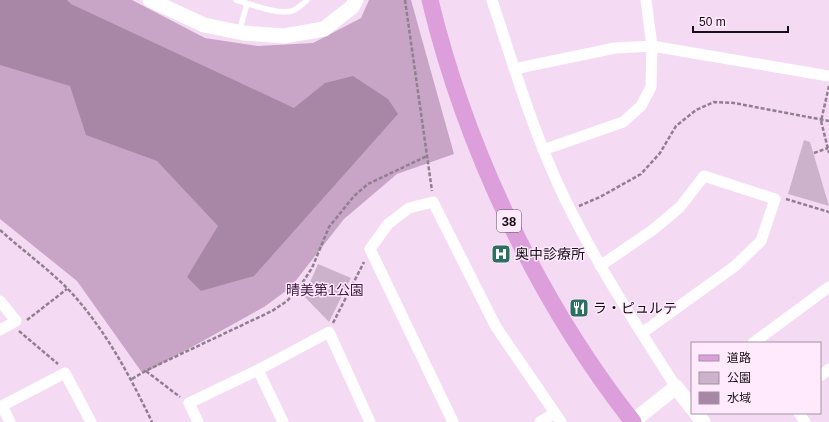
<svg xmlns="http://www.w3.org/2000/svg" width="829" height="422" font-family="Arial,'Noto Sans JP',sans-serif">
<style>
.green{fill:#ccb2ca}
.forest{fill:#c8a5c6}
.water{fill:#a887a6}
.lines{fill:none;stroke-linecap:round;stroke-linejoin:round}
.path{stroke:#917f90;stroke-width:2.5;stroke-dasharray:4 2;stroke-linecap:butt}
.lane{stroke:#fff;stroke-width:5.5}
.street{stroke:#fff;stroke-width:11}
.secondary{stroke:#fff;stroke-width:15}
.primary{stroke:#dc9fdb;stroke-width:17}
.labels{text-anchor:middle;dominant-baseline:central;stroke-width:3;stroke-linejoin:round;paint-order:stroke}
.shield{fill:#ffeafd;stroke:#5d505b;stroke-width:1}
.shield-label{font-size:13px;font-weight:bold;fill:#170e16}
.poi-label{font-size:14px;fill:#170e16;stroke:#ffeafd;text-anchor:start}
.park-label{font-size:14px;fill:#431943;stroke:#ffeafd}
</style>
<rect width="100%" height="100%" fill="#f4dbf3"/>
<path class="green" d="M804,140L810,142L829,206L788,194Z
M318,264L351,278L329,322L301,293L308,287Z"/>
<path class="forest" d="M0,0H132L205,38L258,46L313,43L361,18L369,0H411L454,154L397,174L344,219L290,288L264,307L143,374L77,281L0,219Z"/>
<path class="water" d="M0,0H67L71,4L294,108L325,83L353,76L388,99L398,114L254,276L201,291L187,277L218,226L157,161L86,135L70,86L0,65Z"/>
<g class="lines">
<path class="path" d="M405,0L432,191
M829,86L821,121L829,153
M814,153L828,148
M786,199L829,212
M579,206L600,197L641,174L660,153L676,126L696,110L714,102L734,103L829,121
M0,230C22,250 46,267 67,288C104,327 129,374 152,422
M27,320L67,289
M333,323L364,262
M19,331L58,364
M146,371L180,397
M132,379L145,371L272,311L287,301L299,288L312,268L329,227L354,196L368,184L427,156"/>
<path class="lane" d="M236,0C250,4 278,15 292,11C297,9 303,4 307,0
M239,32L247,4"/>
<path class="street" d="M492,0C514,67 534,135 565,199C597,265 637,326 676,387
M514,69L615,48L652,46L829,76
M543,150L623,122L641,106L651,87L652,46L646,0
M600,266L654,229L680,207L704,176L775,199L761,241L735,266L642,333
M0,301L16,321L0,330
M753,343L829,287
M258,370L283,422
M820,376L829,369
M799,413L805,422
M10,422L2,406L65,373L91,422
M198,422L189,403L258,370L329,332L370,422
M453,422L370,249L388,224L409,208L433,202L496,327L555,413
M540,422L555,413L561,422"/>
<path class="secondary" d="M150,0L204,25L243,33L284,36L324,29L352,7L356,0
M696,413L703,422
M632,422L676,387L692,408"/>
<path class="primary" d="M430,0C466,149 538,301 633,422"/>
</g>
<defs>
<symbol id="hospital-square" viewBox="-11 -11 22 22"><rect x="-9" y="-9" width="18" height="18" rx="4" fill="#2c7062" stroke="#ffeafd"/><path d="M-5-5h3v3.5h4V-5h3V5h-3V1.5h-4V5h-3Z" fill="#fff"/></symbol>
<symbol id="restaurant-square" viewBox="-11 -11 22 22"><rect x="-9" y="-9" width="18" height="18" rx="4" fill="#2c7062" stroke="#ffeafd"/><path d="M-5-6h1v4h1v-4h1v4h1v-4h1v5L-1.5 .5V6h-2V.5L-5-1ZM5-6V6H3V1.5H1.5Q1.5-4 5-6Z" fill="#fff"/></symbol>
</defs>
<g fill-rule="evenodd">
<use href="#hospital-square" x="490" y="243" width="22" height="22"/>
<use href="#restaurant-square" x="568" y="297" width="22" height="22"/>
</g>
<g class="labels">
<rect class="shield" x="497" y="210" width="24" height="22" rx="3"/>
<g class="shield-label">
<text x="509" y="221">38</text>
</g>
<g class="poi-label">
<text x="515" y="254">奥中診療所</text>
<text x="593" y="308">ラ・ピュルテ</text>
</g>
<g class="park-label">
<text x="325" y="290">晴美第1公園</text>
</g>
</g>
<rect x="691" y="342" width="130" height="72" fill="#ffeafd" stroke="#a292a1"/>
<rect x="699" y="355" width="20" height="6" fill="#dc9fdb" stroke="#a292a1"/>
<text x="727" y="362" font-size="12" fill="#170e16">道路</text>
<rect x="699" y="372" width="20" height="12" fill="#ccb2ca" stroke="#a292a1"/>
<text x="727" y="382" font-size="12" fill="#170e16">公園</text>
<rect x="699" y="392" width="20" height="12" fill="#a887a6" stroke="#a292a1"/>
<text x="727" y="402" font-size="12" fill="#170e16">水域</text>
<path d="M693 26v6h95v-6" fill="none" stroke="#170e16" stroke-width="2"/>
<text x="699" y="26" font-size="12" fill="#170e16" stroke="#ffeafd" stroke-width="3" paint-order="stroke">50 m</text>
</svg>
